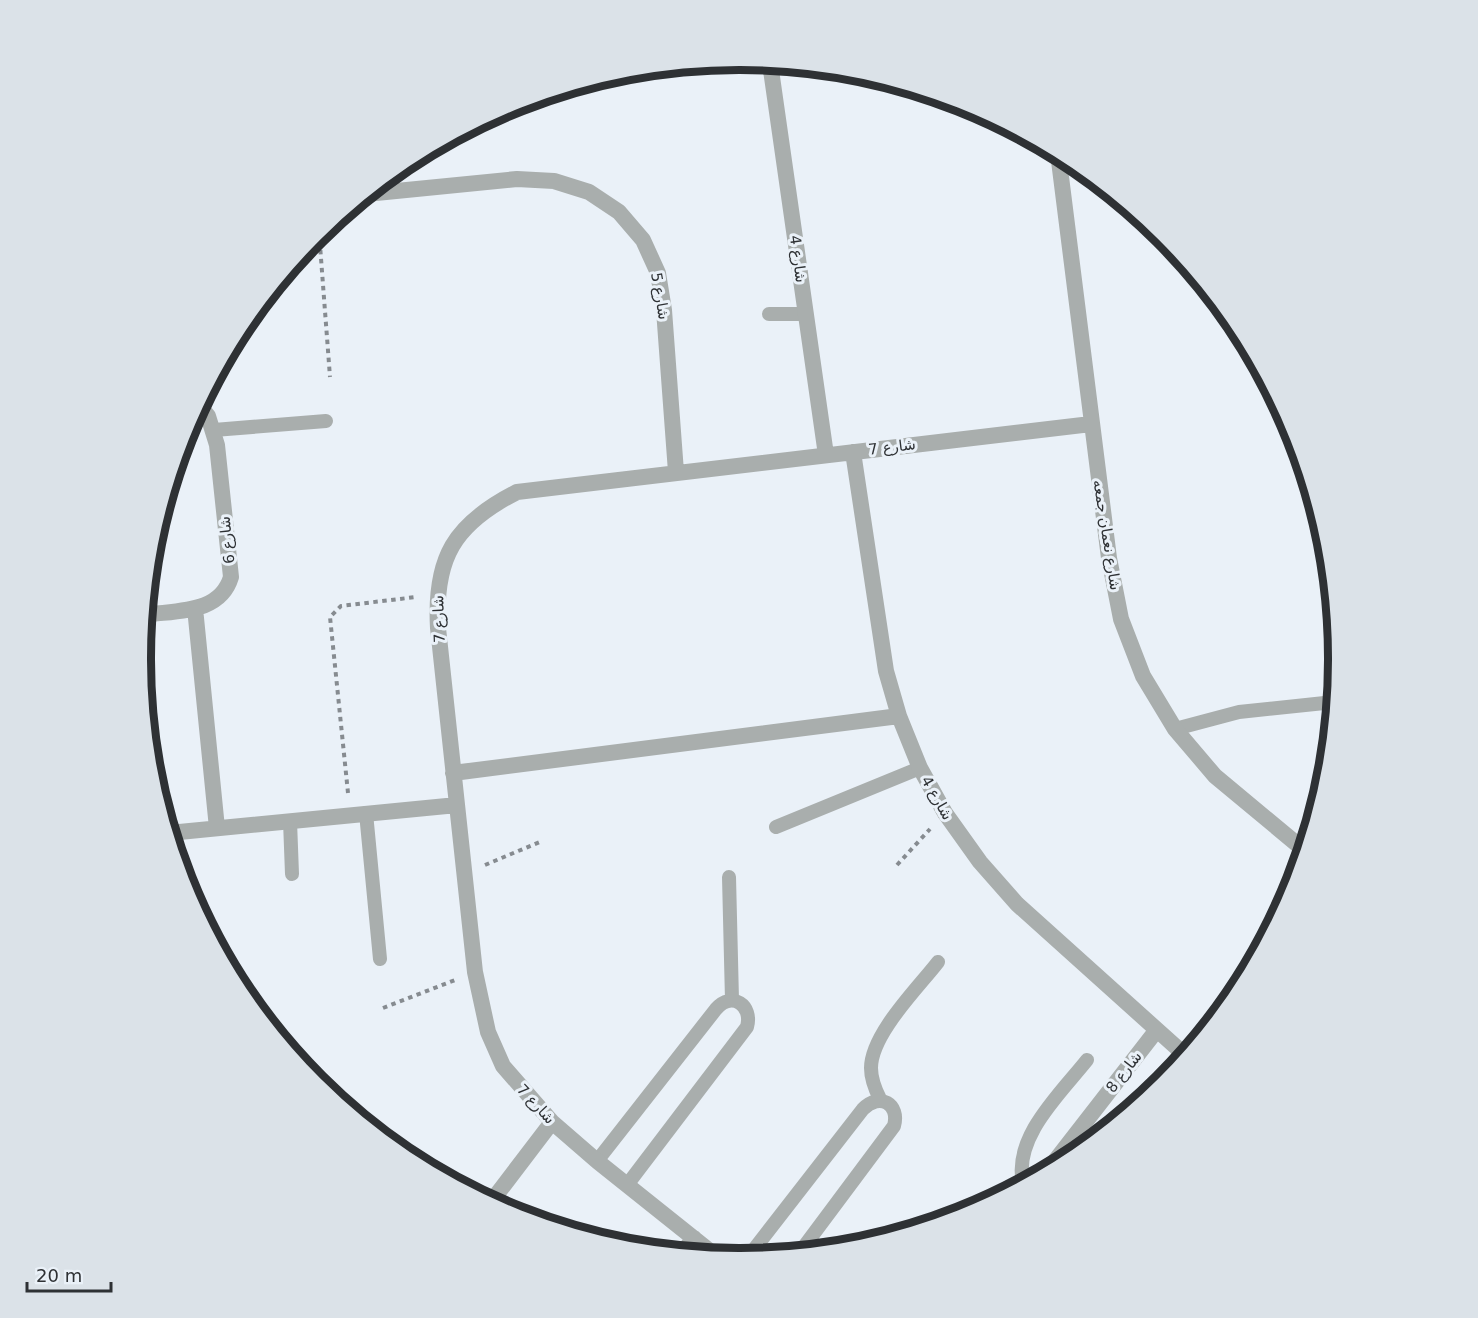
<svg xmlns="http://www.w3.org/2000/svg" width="1478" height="1318" font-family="'DejaVu Sans','Noto Sans Arabic',sans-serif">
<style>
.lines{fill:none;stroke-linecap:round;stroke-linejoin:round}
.path{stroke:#868b90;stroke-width:4;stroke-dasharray:4.5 4.5;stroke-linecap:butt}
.service{stroke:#a9aead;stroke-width:14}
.minor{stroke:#a9aead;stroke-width:16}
.labels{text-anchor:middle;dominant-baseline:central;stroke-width:6;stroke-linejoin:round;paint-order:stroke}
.street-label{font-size:15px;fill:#2e3134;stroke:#eaf1f8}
.rim{fill:none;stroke:#2e3134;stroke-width:8}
</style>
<rect width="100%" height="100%" fill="#eaf1f8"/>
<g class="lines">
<path class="path" d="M319,232L330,377
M348,793L330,617L341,606L416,597
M485,865L542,841
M897,865L930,829
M383,1008L455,980"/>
<path class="service" d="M769,314H806
M214,430L326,421
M1175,729L1239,712L1334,702
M366,813L380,959
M290,821L292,874
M776,827L920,768
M729,877L732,1000
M880,1099C875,1089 871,1079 871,1068C871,1034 918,988 938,962
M597,1161L716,1009C732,991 753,1005 747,1027L627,1185
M1023,1183C1013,1137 1060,1094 1087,1060
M748,1257L863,1109C880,1092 900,1104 894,1126L800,1252"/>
<path class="minor" d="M770,63L826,455
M1058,153L1109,558L1121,619L1143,676L1175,729L1215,776L1304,850
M366,194L517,179L554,181L589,192L619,212L643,240L658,273L664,310L676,472
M853,452L886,671L899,716L920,768L945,813L980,862L1017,904L1185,1055
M195,608L217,828
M144,615C177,610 220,614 231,577L217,445L208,416L199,405
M453,773L899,716
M169,833L457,805
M1048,1170L1156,1031
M491,1202L552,1122
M683,1252L694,1238
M716,1256L597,1161L552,1122L503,1066L488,1032L475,972L438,628C434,558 454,524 517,492L1091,424"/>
</g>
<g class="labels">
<g class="street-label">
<text transform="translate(798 259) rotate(82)">شارع 4</text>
<text transform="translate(660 296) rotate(80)">شارع 5</text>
<text transform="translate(892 447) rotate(-7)">شارع 7</text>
<text transform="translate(1107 535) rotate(81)">شارع نعمان جمعه</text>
<text transform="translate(227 540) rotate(-96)">شارع 6</text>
<text transform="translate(439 619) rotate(-92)">شارع 7</text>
<text transform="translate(937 798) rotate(60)">شارع 4</text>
<text transform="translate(1124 1072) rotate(-52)">شارع 8</text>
<text transform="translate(536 1104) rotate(47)">شارع 7</text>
</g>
</g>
<path d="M0 0H1478V1318H0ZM739 70H740A588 588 0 0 1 1328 658V660A588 588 0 0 1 740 1248H739A588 588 0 0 1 151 660V658A588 588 0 0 1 739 70Z" fill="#dbe2e8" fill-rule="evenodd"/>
<path class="rim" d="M739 70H740A588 588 0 0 1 1328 658V660A588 588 0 0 1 740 1248H739A588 588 0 0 1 151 660V658A588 588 0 0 1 739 70Z"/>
<path d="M27 1282v9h84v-9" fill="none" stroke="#2e3134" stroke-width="3"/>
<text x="36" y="1282" font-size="18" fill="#2e3134" stroke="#eaf1f8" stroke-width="4.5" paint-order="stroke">20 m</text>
</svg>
